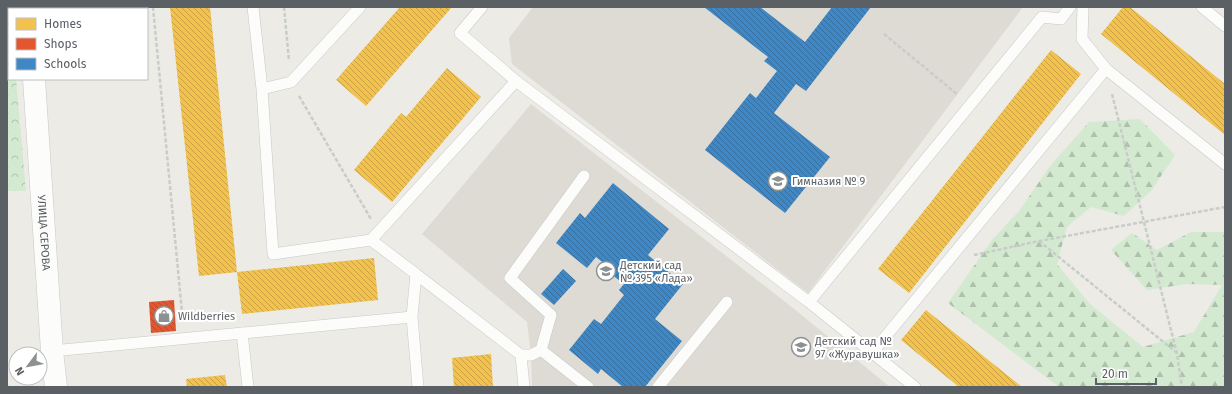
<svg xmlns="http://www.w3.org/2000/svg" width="1232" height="394" font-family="'Fira Sans',sans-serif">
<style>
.education{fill:#dddbd4}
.forest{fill:url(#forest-firs)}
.park{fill:url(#park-crowns)}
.homes{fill:url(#homes-back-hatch)}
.shops{fill:url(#shops-back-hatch)}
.schools{fill:url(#schools-back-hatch)}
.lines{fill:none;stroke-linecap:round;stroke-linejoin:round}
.service-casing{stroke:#c8c8c7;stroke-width:12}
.tertiary-casing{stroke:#c8c8c7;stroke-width:23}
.path{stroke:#c8cdca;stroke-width:2.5;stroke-dasharray:4 2;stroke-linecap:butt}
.service{stroke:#fcfcfb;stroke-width:11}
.tertiary{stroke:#fcfcfb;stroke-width:22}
.labels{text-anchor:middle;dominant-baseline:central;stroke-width:4;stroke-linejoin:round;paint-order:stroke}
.poi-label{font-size:11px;fill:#5b6065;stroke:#fff;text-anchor:start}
.street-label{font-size:11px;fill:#5b6065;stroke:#fff}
</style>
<defs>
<pattern id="forest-firs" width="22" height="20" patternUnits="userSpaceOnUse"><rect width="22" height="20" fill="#d3ead0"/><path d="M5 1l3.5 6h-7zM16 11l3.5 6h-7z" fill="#aec1ac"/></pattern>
<pattern id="park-crowns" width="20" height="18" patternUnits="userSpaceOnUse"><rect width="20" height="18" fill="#d3ead0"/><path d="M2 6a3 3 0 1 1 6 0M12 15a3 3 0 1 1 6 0" fill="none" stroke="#aec1ac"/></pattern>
<pattern id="homes-back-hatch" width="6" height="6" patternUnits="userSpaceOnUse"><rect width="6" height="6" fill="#f2c14e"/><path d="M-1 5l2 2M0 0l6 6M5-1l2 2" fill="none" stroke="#c7a044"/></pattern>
<pattern id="shops-back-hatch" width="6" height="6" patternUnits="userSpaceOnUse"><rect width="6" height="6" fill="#e4572e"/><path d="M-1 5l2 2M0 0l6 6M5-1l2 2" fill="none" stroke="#bc4b2b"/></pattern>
<pattern id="schools-back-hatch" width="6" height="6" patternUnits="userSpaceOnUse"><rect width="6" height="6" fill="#3f88c5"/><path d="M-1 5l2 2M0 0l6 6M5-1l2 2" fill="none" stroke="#366d9b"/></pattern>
</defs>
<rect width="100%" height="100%" fill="#ecebe6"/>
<path class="education" d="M533,7H1023L808,293L512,64L509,38Z
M531,104L793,308L890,387H532L531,355L527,322L422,234Z"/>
<path class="forest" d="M1140,119L1175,155L1151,191L1124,216L1091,207L1067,227L1057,264L1090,304L1143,347L1194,332L1222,285L1187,284L1147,290L1111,250L1132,233L1157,250L1191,232H1225V387H1059L948,303L992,240L1019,211L1050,166L1089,122Z"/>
<path class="park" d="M7,7H10V9H9V79H16L26,191H7Z"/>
<path class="homes" d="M170,7H210L237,272L199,276Z
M400,7H452L366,106L336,80Z
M1123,7H1130L1225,84V135L1101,34Z
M1051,50L1081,74L909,293L878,269Z
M447,68L481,97L392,202L354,170L401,113L406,117Z
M374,258L378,300L242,314L237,272Z
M926,310L1022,387H959L901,340Z
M491,354L493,387H454L452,358Z
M225,375L227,387H187L186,379Z"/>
<path class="shops" d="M174,300L176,331L151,333L149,302Z"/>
<path class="schools" d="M704,7H760L805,42L832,7H871L806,91L796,84L774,113L830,157L785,213L705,150L750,93L756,98L777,71L764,61L768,57Z
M613,183L669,229L648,255L683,284L655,319L682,341L645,387H623L601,369L598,374L569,350L594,319L601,324L624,295L619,290L624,284L603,268L606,265L596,257L587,268L556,243L580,213L585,218Z
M563,269L576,281L554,305L541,294Z"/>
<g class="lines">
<defs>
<path id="service" d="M253,7L262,89L273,254L371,240L516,81L809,302L915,387
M482,7L460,33L516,81
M1083,7L1082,39L1106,69
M1202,7L1225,26
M262,89L291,82L360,7
M416,274L521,355L524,387
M809,302L1042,17L1061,19L1070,7
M412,317L418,387
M242,333L248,387
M541,350L588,387
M52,351L412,317L416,274L371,240
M872,353L1106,69L1225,164
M521,355H531L541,350L551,315L510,278L584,176
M658,387L727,302"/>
<g id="tertiary">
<path d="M27,7V9"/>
<path id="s1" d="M34,79L52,351L56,387"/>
</g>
</defs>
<use href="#service" class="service-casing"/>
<use href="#tertiary" class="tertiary-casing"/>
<path class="path" d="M153,7L183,323
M284,7L289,61
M884,34L958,95
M1112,94L1177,354L1182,387
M299,96L371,219
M1039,241L1177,353
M974,255L1039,241L1225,207
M7,384V387"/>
<use href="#service" class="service"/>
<use href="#tertiary" class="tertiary"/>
</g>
<defs>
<symbol id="school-ring" viewBox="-11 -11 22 22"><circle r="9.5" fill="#fff" stroke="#8e9192" stroke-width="1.5"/><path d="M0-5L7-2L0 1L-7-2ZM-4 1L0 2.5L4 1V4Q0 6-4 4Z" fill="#8e9192"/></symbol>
<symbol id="shop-ring" viewBox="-11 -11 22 22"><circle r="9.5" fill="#fff" stroke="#8e9192" stroke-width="1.5"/><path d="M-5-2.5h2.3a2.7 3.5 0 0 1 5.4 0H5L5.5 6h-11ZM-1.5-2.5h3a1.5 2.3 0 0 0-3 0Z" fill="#8e9192"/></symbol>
</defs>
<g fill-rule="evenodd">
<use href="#school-ring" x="767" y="170" width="22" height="22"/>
<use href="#school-ring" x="595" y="260" width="22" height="22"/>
<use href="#shop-ring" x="153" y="305" width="22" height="22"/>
<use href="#school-ring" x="790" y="336" width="22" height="22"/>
</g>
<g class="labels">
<g class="poi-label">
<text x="792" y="181">Гимназия № 9</text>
<text x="620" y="265">Детский сад<tspan x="620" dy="13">№ 395 «Лада»</tspan></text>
<text x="178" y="316">Wildberries</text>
<text x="815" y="341">Детский сад №<tspan x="815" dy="13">97 «Журавушка»</tspan></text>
</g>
<g class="street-label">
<text stroke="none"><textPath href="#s1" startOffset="154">УЛИЦА СЕРОВА</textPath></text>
</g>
</g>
<rect width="1232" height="394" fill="none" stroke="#5b6065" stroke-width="16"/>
<rect x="8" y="8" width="140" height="72" fill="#ffffff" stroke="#bdbfc1"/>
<rect x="16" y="18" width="20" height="12" fill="#f2c14e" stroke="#bdbfc1"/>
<text x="44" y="28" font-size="12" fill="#5b6065">Homes</text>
<rect x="16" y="38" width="20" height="12" fill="#e4572e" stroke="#bdbfc1"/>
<text x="44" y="48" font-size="12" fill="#5b6065">Shops</text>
<rect x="16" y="58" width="20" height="12" fill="#3f88c5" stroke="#bdbfc1"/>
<text x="44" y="68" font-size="12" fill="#5b6065">Schools</text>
<g transform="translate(28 366) rotate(238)"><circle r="19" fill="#ffffff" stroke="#bdbfc1"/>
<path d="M0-3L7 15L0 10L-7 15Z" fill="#8e9192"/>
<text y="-6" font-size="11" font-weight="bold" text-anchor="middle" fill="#5b6065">N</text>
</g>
<path d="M1096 378v6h60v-6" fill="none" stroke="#5b6065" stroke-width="2"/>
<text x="1102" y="378" font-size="12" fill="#5b6065" stroke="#ffffff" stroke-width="3" paint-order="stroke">20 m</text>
</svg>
